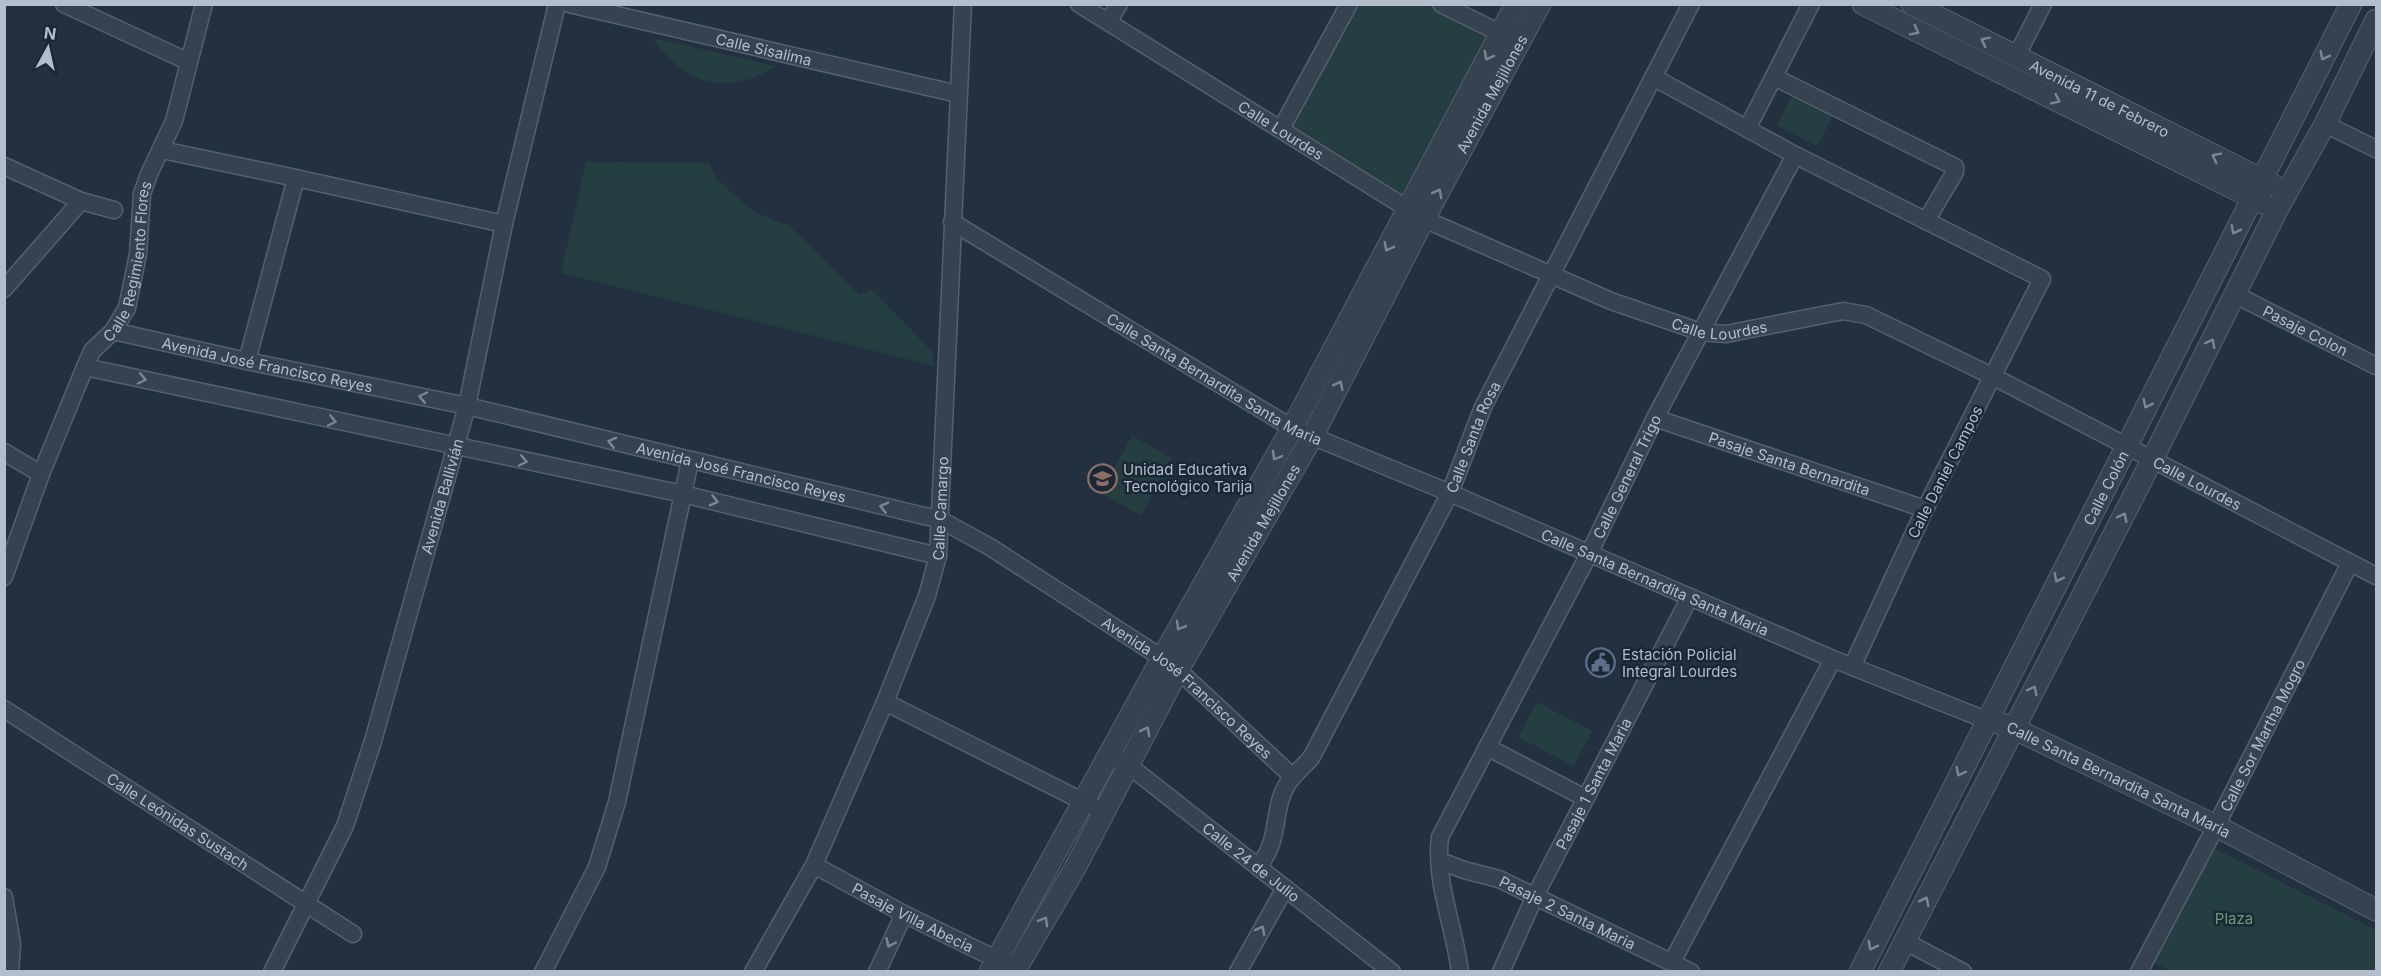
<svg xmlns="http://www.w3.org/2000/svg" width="2381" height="976" font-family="Inter,sans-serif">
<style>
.green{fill:#253e41}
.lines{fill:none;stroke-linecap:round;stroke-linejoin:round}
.minor-casing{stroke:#55606e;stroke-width:19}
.tertiary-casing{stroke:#55606e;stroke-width:23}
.minor{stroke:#374250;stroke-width:16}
.tertiary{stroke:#374250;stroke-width:21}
.oneway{stroke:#7b8694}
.labels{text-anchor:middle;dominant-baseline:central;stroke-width:5;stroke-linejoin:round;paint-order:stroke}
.street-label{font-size:15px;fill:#b3bdcb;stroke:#1c2735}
.poi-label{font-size:15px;fill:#b3bdcb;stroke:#1c2735;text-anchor:start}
.park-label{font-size:15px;fill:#699d74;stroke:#1c2735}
</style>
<rect width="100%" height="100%" fill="#233040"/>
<path class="green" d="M1358,5H1425L1490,35L1402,194L1293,126Z
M653,38L776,66C728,97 685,85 653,38Z
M1793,94L1833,115L1817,146L1777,125Z
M586,162L709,163L716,178L734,195L758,214L788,225L860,295L871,289L932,351L934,366L561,273Z
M1132,436L1172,458L1141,515L1100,493Z
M1537,702L1592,731L1574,766L1518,737Z
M2212,847L2376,930V971L2171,972L2152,961Z"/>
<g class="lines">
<defs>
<g id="minor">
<path d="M64,4L189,62"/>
<path id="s1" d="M569,4L958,94"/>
<path id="s2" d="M1079,4L1424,219L1611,301L1701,332L1726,334L1843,311L1866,315L1994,377L2376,576"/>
<path d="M1441,4L1500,33L1509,40"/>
<path d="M1109,21L1119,4"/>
<path d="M2016,57L2043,4"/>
<path d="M1653,77L1795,155L2042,279L1925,509L1852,667"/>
<path d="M1774,77L1955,167V172L1926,221"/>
<path d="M2325,124L2376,149"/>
<path d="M1281,129L1349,4"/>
<path d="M1747,129L1811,4"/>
<path d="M162,150L296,178L504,224"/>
<path d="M4,166L81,201L114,210"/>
<path id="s3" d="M952,222L1292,428L1450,493L1833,659L1986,720"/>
<path d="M4,289L81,201"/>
<path id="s4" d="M2236,295L2376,366"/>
<path id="s5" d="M113,331L247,361L467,406L941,520L990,547L1162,658L1178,670L1293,777"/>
<path d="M247,361L296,178"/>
<path d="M85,367L683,494L938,556"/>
<path id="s6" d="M1655,418L1925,509"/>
<path d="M4,452L41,474"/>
<path id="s7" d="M4,577L41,474L85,367L92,351L113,331L127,308L138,254L142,194L149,174L174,121L204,4"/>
<path d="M885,702L1104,812"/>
<path id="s8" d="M4,709L353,934"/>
<path d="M1487,747L1585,798"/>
<path id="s9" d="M1118,760L1128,765L1392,972"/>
<path id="s10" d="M1440,861L1464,870L1499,879L1691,972"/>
<path id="s11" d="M814,865L904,914L1008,965"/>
<path id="s12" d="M1258,867C1282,839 1271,809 1288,783C1294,774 1304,766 1311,758L1450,493L1483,407L1691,4"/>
<path d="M4,897L12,944L10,972"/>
<path d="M1904,941L1963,972"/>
<path d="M1672,962L1833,659"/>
<path id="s13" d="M272,972L345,826L373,741L467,406L504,224L557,4"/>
<path d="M543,972L597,867L617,802L690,461"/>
<path id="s14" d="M753,972L814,865L885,702L927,596L938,556L963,4"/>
<path d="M877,972L904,914"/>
<path d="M1238,972L1285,888"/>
<path id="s15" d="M1460,972C1455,929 1434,880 1440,837L1589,554L1655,418L1795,155"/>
<path id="s16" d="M1501,972L1535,896L1690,597"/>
<path id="s17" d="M2139,972L2216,826L2350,563"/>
</g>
<g id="tertiary">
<path d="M1863,4L2263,203"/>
<path id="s18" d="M1912,4L2273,185"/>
<path id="s19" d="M2001,724L2013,728L2216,826L2376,910"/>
<path d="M990,972L1162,658L1292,428L1516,4"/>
<path id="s20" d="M1014,972L1075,868L1178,670L1312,437L1424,219L1540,4"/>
<path id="s21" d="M1860,972L2351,4"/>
<path d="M1889,972L2152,460L2277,210L2325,124L2376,20"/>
</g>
</defs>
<use href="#minor" class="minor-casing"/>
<use href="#tertiary" class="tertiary-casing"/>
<use href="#minor" class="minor"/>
<use href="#tertiary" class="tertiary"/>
</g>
<defs><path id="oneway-chevron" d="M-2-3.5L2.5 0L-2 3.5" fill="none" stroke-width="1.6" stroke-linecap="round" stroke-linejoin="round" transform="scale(1.5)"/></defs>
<g class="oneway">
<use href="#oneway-chevron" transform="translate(1915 31) rotate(27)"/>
<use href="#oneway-chevron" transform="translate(1985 41) rotate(-153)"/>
<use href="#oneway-chevron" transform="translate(1488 56) rotate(118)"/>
<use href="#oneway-chevron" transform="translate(2324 56) rotate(117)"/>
<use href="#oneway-chevron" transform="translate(2056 100) rotate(26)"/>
<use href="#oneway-chevron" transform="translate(2216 157) rotate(-153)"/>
<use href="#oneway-chevron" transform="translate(1438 193) rotate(-61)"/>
<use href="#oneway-chevron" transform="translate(2235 230) rotate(117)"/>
<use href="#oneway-chevron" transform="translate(1388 247) rotate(118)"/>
<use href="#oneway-chevron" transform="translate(2211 343) rotate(-63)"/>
<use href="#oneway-chevron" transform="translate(142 379) rotate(12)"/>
<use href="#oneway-chevron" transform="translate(1339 385) rotate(-63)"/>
<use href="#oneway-chevron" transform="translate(423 397) rotate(-168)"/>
<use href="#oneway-chevron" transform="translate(2147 404) rotate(117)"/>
<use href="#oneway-chevron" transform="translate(332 421) rotate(12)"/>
<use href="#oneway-chevron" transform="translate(612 442) rotate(-166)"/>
<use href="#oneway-chevron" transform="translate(1276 456) rotate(120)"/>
<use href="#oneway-chevron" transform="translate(523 461) rotate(12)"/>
<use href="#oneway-chevron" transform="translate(714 501) rotate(14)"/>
<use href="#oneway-chevron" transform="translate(884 507) rotate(-167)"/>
<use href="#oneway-chevron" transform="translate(2123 517) rotate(-63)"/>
<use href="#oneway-chevron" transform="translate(2058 578) rotate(117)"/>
<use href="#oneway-chevron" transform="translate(1180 626) rotate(120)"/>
<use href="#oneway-chevron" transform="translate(2033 690) rotate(-63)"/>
<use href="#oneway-chevron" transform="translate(1146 731) rotate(-62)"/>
<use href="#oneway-chevron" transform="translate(1960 772) rotate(117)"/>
<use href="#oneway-chevron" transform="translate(1925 901) rotate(-63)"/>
<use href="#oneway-chevron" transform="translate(1044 921) rotate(-60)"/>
<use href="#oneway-chevron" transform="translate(1261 930) rotate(-61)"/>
<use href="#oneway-chevron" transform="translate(890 943) rotate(115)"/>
<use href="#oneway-chevron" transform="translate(1872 946) rotate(117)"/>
</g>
<defs>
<symbol id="school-ring" viewBox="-11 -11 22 22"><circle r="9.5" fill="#1c2735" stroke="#8d6e63" stroke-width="1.5"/><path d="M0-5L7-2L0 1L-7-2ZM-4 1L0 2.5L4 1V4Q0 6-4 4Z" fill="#8d6e63"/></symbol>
<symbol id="civic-ring" viewBox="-11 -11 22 22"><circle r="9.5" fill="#1c2735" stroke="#5c6f8a" stroke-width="1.5"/><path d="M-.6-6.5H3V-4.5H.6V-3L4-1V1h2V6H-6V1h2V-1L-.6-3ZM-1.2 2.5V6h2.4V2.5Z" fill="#5c6f8a"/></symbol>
</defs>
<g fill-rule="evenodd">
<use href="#school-ring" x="1086" y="462" width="33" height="33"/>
<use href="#civic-ring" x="1584" y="646" width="33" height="33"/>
</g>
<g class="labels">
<g class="street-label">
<text stroke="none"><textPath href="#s1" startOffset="200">Calle Sisalima</textPath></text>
<text stroke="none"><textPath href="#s20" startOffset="1000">Avenida Mejillones</textPath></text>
<text stroke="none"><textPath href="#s18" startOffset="210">Avenida 11 de Febrero</textPath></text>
<text stroke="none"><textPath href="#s2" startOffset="238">Calle Lourdes</textPath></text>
<text stroke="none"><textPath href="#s7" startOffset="344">Calle Regimiento Flores</textPath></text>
<text stroke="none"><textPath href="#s2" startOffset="724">Calle Lourdes</textPath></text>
<text stroke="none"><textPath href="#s4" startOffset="78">Pasaje Colon</textPath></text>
<text stroke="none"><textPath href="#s5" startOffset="158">Avenida José Francisco Reyes</textPath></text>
<text stroke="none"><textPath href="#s3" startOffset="306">Calle Santa Bernardita Santa Maria</textPath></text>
<text stroke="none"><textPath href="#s12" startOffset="484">Calle Santa Rosa</textPath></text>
<text stroke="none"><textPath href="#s6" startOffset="142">Pasaje Santa Bernardita</textPath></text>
<text transform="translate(1945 472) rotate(-63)">Calle Daniel Campos</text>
<text stroke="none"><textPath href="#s5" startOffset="644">Avenida José Francisco Reyes</textPath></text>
<text stroke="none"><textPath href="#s15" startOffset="543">Calle General Trigo</textPath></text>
<text stroke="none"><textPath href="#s2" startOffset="1245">Calle Lourdes</textPath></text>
<text stroke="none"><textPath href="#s21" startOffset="543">Calle Colón</textPath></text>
<text stroke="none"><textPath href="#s13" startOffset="507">Avenida Ballivián</textPath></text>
<text stroke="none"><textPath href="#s14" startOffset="504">Calle Camargo</textPath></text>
<text stroke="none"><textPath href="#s20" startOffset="514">Avenida Mejillones</textPath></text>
<text stroke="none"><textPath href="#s3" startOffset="792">Calle Santa Bernardita Santa Maria</textPath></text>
<text stroke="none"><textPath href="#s5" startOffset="1148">Avenida José Francisco Reyes</textPath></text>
<text stroke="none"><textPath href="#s17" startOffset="267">Calle Sor Martha Mogro</textPath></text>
<text stroke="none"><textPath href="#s19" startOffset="130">Calle Santa Bernardita Santa Maria</textPath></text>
<text stroke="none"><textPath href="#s16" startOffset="210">Pasaje 1 Santa Maria</textPath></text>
<text stroke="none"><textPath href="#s8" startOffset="207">Calle Leónidas Sustach</textPath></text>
<text stroke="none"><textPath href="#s9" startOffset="168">Calle 24 de Julio</textPath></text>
<text stroke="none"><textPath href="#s10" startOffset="138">Pasaje 2 Santa Maria</textPath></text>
<text stroke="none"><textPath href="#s11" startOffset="112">Pasaje Villa Abecia</textPath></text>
</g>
<g class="poi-label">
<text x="1123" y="469">Unidad Educativa<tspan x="1123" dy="17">Tecnológico Tarija</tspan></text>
<text x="1622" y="654">Estación Policial<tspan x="1622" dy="17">Integral Lourdes</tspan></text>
</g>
<g class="park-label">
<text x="2234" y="918">Plaza</text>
</g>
</g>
<rect width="2381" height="976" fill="none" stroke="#b3bdcb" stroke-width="12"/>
<g transform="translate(48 48) rotate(8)" stroke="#1c2735" stroke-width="4.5" paint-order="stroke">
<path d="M0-4.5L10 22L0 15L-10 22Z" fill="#b3bdcb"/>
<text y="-9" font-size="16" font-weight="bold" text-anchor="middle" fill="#b3bdcb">N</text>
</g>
</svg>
